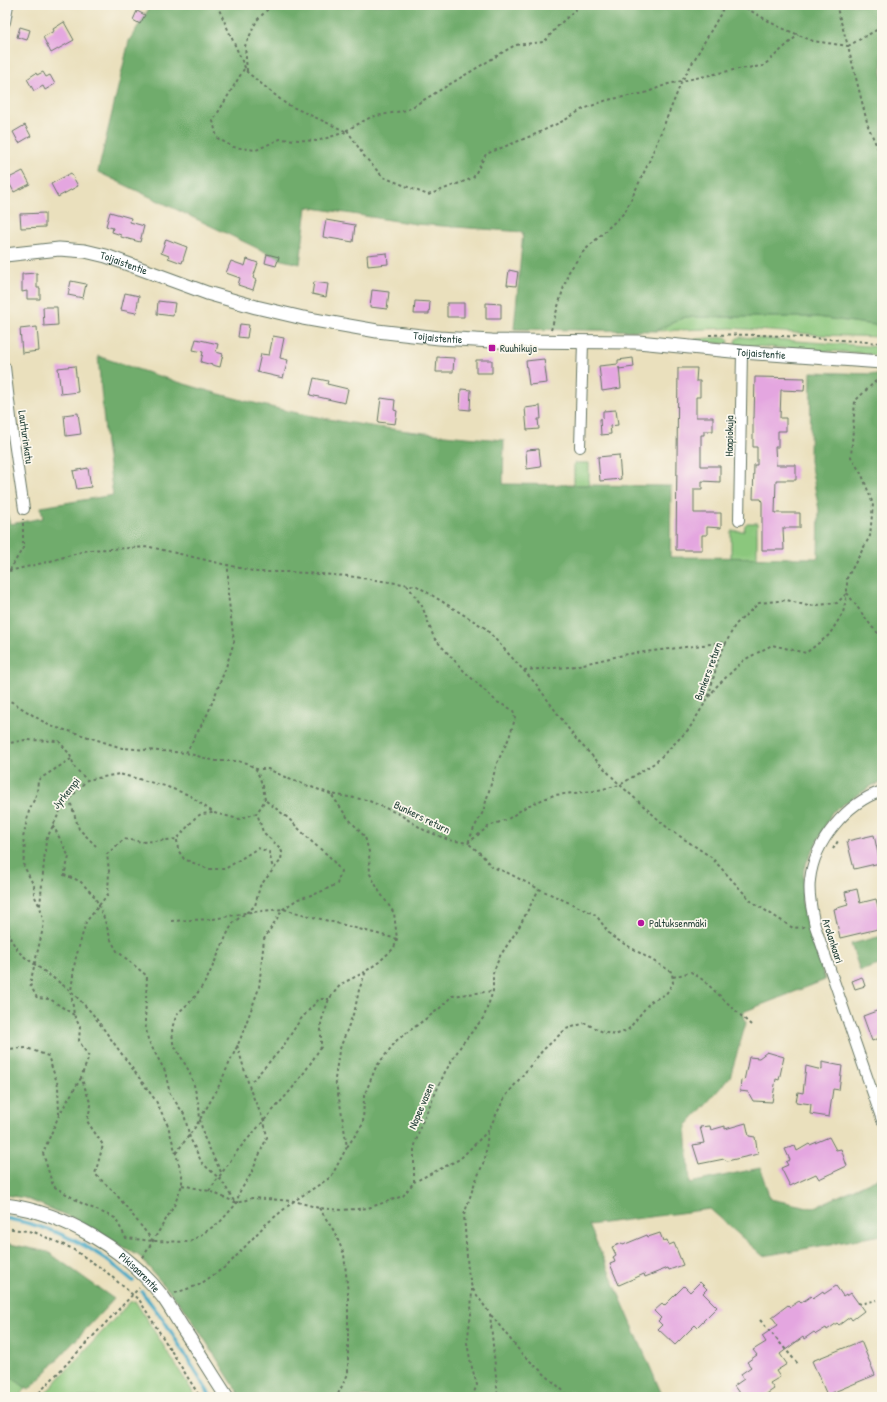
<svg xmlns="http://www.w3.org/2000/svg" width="887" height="1402" font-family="'Patrick Hand',sans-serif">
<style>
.green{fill:#8bc77d;stroke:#558258}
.forest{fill:#70ac6c;stroke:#487450}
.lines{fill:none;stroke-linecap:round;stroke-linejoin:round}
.stream{stroke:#48aac7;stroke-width:3.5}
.building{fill:#e4a6e0}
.street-casing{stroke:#667664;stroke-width:12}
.secondary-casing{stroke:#667664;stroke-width:15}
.path{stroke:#667664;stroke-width:2;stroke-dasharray:3 3;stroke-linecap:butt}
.street{stroke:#fff;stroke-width:10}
.secondary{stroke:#fff;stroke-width:13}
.poi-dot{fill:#b5179e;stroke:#fbf7ec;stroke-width:1.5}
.labels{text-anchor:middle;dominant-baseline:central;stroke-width:3.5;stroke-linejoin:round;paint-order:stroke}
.street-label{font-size:11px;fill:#1f3d34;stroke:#fbf7ec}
.poi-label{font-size:11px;fill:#1f3d34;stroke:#fbf7ec;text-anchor:start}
</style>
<rect width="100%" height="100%" fill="#fbf7ec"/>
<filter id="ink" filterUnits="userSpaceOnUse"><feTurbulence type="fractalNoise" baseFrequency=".025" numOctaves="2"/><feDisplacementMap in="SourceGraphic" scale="8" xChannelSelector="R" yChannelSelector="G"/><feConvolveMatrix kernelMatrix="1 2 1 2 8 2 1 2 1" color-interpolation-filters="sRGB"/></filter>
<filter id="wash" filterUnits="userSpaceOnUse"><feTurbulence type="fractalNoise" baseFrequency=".012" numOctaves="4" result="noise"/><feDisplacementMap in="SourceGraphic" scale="16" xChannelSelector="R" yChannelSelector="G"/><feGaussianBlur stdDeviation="0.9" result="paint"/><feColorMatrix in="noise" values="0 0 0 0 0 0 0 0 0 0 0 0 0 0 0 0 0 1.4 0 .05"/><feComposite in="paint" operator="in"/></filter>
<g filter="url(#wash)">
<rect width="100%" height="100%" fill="#eae0bd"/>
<path class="green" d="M685,317H817L882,326V337L823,335L731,328L655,331Z
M726,337L729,340L728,344L693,341L696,339Z
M740,337L881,347L882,348V354L881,356L859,353L736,345L735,342L736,339Z
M574,463H589V485H574Z
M747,523H757V558H731V531H744L745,525Z
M135,1301L196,1397H42L130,1302Z
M5,1373L27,1388L18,1397H5Z"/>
<path class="forest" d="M151,5H882V326L817,317H685L655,331L514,329L523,232L416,224L307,207L300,264L282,260L98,172L129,41Z
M98,356C162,378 227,398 293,412C362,427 433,435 504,440L503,484L671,486L670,557L818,558L819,510L810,461L811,372L873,374L882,376V783L873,785L832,812L804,868L802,903L825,980L743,1012L746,1023L730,1077L686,1126L690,1183L760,1168L770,1199L813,1208L882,1176V1235L763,1256L710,1209L589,1225L663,1397H241L188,1313L139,1256L75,1219L25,1198L5,1195V514H7L10,524L43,518L41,507L113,495L106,444Z
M882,936V964L860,971L851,944Z
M5,1243L48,1252L114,1299L29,1390L5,1373Z"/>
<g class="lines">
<path class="stream" d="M5,1218C57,1228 94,1246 133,1281
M142,1292L165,1322L211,1397"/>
</g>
<g id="blocks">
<path class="building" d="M137,11L145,15L140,24L133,20Z
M64,22L74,40L51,53L43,37L54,31L53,29Z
M20,27L30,30L27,40L17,37Z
M43,72L46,77L50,75L55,84L45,90L43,86L34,91L27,79L36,73L37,75Z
M25,125L31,136L19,143L13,132Z
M23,171L30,184L14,192L7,179Z
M71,173L78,186L58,197L51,184Z
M110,212L131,218L130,222L144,226L140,242L121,237V235L112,232L113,228L106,226Z
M45,213V227L21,228L20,214Z
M326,220L355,225L353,242L323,237Z
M166,239L187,247L182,263L168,258L169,256L161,253Z
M387,253L388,264L368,266L367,255Z
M267,254L279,257L276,266L265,263Z
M247,259L258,263L253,278L256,280L253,290L238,285L240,278L226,273L231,261L245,266Z
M509,270L518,272L516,286L507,285Z
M37,273V288H40V299H27V291L22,292V274Z
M71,281L86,284L83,298L68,295Z
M314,282L328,284L326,297L312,294Z
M372,290L389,292L387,309L370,307Z
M125,293L139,296L136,313L121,310Z
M158,301L175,303L173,316L157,314Z
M415,301L430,302L429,314H414Z
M447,303H464V317H447Z
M486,303L501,304V319H486Z
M43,307H57L58,325L44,326Z
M240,324L249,325L247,338L238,337Z
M37,327L39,351L22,353L20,329Z
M273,336L284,338L280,358L288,360L283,378L257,372L261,354L269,355Z
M196,339L218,344L216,352L223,354L220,367L201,362L203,352L193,350Z
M437,357L454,358L453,372H436Z
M633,358L634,367L619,369V367L621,388L602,391L599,366L618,364V360Z
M544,359L547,383L529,385L526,361Z
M476,360H492V373H476Z
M75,366L78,392L61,394L58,368Z
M678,368H697L696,381H700V397H696V417H713V431H704V435H701V466H720V482L702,481V489H694V513H721V528L707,527V535H702V550H676Z
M755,377L805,378L804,391L781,390L780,418H786V431H778V447H775L776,465H796V480H776L775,513H800V528H783L784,550H762V502L761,499H753L754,465H757V447H753V418H754Z
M314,378L328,381L327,384L348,389L345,403L310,395Z
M461,389L471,390L470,410L460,409Z
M381,398L395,400L394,410L397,411L395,424L378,422Z
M540,406L541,419H538L539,429L527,430L525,408Z
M616,410L618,425L610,426L611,434L601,435L600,419L603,418V411Z
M78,413L81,434L66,436L64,415Z
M539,449L541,467L527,469L526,450Z
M619,455L621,479L600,481L598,457Z
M88,468L91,487L77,489L73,471Z
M874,835L880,863L854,869L847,841Z
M857,889L860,903L876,899L882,922V928L840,938L834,909L848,905L845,892Z
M862,977L865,986L855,989L852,981Z
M882,1009V1037L872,1041L863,1016Z
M767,1052L784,1057L779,1080L776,1079L772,1102L753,1101L748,1092L740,1091L741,1080L744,1081L749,1057L759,1058Z
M822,1062L842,1066L839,1090L833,1089L829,1117L810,1114L811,1104L796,1102L798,1092L803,1093L806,1066L822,1070Z
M746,1123L749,1136L755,1137L758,1154L727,1161L724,1159L699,1164L693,1145L704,1143L700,1127L710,1126L711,1130L725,1126V1129Z
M829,1137L836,1150L841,1149L847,1166L819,1179L816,1174L790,1186L781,1168L788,1165L786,1162L790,1160L785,1149L795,1146L797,1151L809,1144L810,1145Z
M660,1233L663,1241L667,1240L669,1245L674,1243L683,1265L669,1270L668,1268L645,1277L644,1274L619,1285L610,1264L615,1262L613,1257L616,1255L612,1247L622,1243L623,1245L647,1235L648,1237Z
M700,1282L707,1289L703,1293L717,1307L697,1327L695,1325L675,1345L658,1329L662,1325L658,1321L661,1318L654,1311L662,1304L664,1306L684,1286L690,1292Z
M836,1286L843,1296L846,1294L847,1296L851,1293L864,1311L852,1320L850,1317L839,1325L837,1323L827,1330L826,1328L816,1334L814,1332L804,1339L803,1337L780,1354L787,1364L776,1371L780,1377L770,1383L774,1389L762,1397H742L734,1386L744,1379L741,1374L751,1367L747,1362L757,1355L753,1350L766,1342L762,1336L778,1325L772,1317L788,1305L790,1307L799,1301L801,1303L811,1296L813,1298L823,1291L824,1294Z
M861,1341L875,1375L827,1395L812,1361Z"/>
</g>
</g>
<g filter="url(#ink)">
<use href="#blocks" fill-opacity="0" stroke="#667664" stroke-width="1"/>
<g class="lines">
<defs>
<path id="street" d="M5,22L8,5
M5,367L13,435L24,509
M580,447L583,342
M739,520L742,352
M882,791C846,803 814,842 810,880C808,895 812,911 815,926L882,1120"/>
<g id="secondary">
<path id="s1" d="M5,255L59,249L85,251L106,256L207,293L256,307L303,318L377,331L439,338L492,341L638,342L742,352L882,362"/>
<path id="s2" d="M5,1205C65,1213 126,1249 163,1297C171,1308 178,1321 186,1333C200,1354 213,1376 227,1397"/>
</g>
</defs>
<use href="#street" class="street-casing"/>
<use href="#secondary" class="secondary-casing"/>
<path class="path" d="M217,5L247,72L286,104L347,132V130L371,117L407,110L515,45L544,42L558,26L580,5
M741,5L777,26L813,41L848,46L836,5
M882,27L848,46L868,126L882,158
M244,69L213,121L217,138L233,147L256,150L280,139L317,141L346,132
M247,71L245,46L257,20L272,5
M347,130L364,156L383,177L428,195L473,178L486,154L536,134L565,120L581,110L607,100L645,93L668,84L738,69L763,66L798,35
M551,330L568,273L582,253L625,212L648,164L682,81L721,13L724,5
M709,335C767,333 824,339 882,343
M9,571L47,562L88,550L150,547L257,572H291L348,576L417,586L485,628L536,684L576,739L620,785L669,829L711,857L752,902L793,928L805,927
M5,574L9,571L23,548V519
M407,585L422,606L434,638L464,671L481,687L497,702L513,710L515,719L509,738L497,763L483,812L474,828L468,843L481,854L492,867L506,872L539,889L596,915L611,936L672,972L673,983L666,994L650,1002L628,1030L615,1035L603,1032L585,1023L566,1029L543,1050L505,1097L488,1131L460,1159L414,1182
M847,593L872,627L882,637
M524,670L570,667L628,654L727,642
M709,697L716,687L744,660L772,645L806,653L829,635L843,613L847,594
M5,699L12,702L50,726L76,733L122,748L186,753L216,761H236L247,763L256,769H268L289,779L331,794L367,800L399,814L424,830L449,840L468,843L489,826L508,819L527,806L554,795L594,791L620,785L656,762L689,729L708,698L719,657L735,625L759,603L787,600L808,606L837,603L847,593V578L870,536L873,504L862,475L851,457L855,401L882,375
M5,744L25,740L59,741L70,755L75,768L87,780
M186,753L208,713L225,670L234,642L228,594V564
M69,798L79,829L96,846
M53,825L69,857L64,875L80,881L95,897L103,915L111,940L117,951L147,976L145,1022L148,1040L165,1071L170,1094L184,1114L190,1138L202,1163L222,1181L234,1201
M177,840L178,850L184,859L208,869H225L258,848L269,852L273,869
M833,849L838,841
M39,905L34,895V886L23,864L25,850L23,838L29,811L37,793L38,780L71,759
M171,921L213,919L251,912L283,909L397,939
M5,926C9,937 14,946 22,955L71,991L92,1013L156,1101L168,1126L182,1175V1185L174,1206L142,1259
M673,977L691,972L703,980L751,1025
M74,1015L50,999L37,998L30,984L44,924L40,906L46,840L62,807L87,780L119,774L165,786L189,795L214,813L239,819L257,813L265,800L263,786L256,769
M5,1049L27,1048L48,1056L58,1085L59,1114
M81,1078L59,1115L43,1153L53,1186L83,1204L115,1218L126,1238L153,1241L190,1242L220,1222L237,1203L239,1193L251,1174L267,1137L264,1121L251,1092L237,1045
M252,1081L282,1048L300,1020L319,999H329
M488,1132L485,1159L474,1185L464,1215L468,1271L472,1288L490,1314L498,1397
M347,1147L363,1124L364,1096L376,1067L397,1040L439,1009L452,996L493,991
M176,1153L196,1126L217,1090L240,1040L259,988L264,939L283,909L298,899L318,893L337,884L341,871L329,856L313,843L288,818L265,800
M221,1172L204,1137L200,1120L199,1106L194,1085L189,1071L173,1043L172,1028L177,1014L194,998L207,979L229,930L234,922L255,906L260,886L281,860L282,852L280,848L263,832L257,813
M182,1185L209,1191L237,1203L252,1198L294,1201L319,1208L343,1210L368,1208L403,1196L414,1182V1149L420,1127L445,1072L462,1044L484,1017L493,991V973L500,956L518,929L539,889
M209,1191L238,1150L291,1090L306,1070L321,1047V1022L329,999L341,984L365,972
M319,1208L334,1231L344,1254L348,1293V1374L338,1394V1397
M5,1228L34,1232L71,1248L104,1270L140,1301L200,1397
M153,1241L116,1194L95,1174L103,1145L87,1121L91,1105L81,1077L89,1057L79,1041L80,1027L74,1015L71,991L75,961L86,922L108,894L109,871L107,854L124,839L142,842L177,839L195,818L201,814L214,813
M175,1293L199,1285L228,1265L265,1225L294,1201L331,1177L347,1147L341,1109L335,1079L339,1051L355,1009L359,990L366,971L379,962L394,948L397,939L394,913L379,891L370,874L369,852L365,837L347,817L331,794
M858,1303L861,1304L877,1300
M491,1315L522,1354L570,1397
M760,1320L799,1365
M35,1397L139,1288
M472,1397L477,1385L471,1364L467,1343L471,1314L472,1289"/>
<use href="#street" class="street"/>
<use href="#secondary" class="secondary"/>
</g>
</g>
<g class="poi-dot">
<rect x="488" y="344" width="8" height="8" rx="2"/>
<circle cx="641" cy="923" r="4"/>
</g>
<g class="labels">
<g class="street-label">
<text stroke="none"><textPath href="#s1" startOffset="121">Toijaistentie</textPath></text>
<text stroke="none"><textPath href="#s1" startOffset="445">Toijaistentie</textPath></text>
<text stroke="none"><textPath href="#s1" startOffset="769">Toijaistentie</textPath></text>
<text transform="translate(729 436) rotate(-89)">Haapiokuja</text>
<text transform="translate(26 437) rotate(82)">Lautturinkatu</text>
<text transform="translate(708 671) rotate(-70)">Bunkers return</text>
<text transform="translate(66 793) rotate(-51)">Jyrkempi</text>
<text transform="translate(422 817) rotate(26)">Bunkers return</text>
<text transform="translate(833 941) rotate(72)">Arolankaari</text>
<text transform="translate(421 1106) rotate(-67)">Nopee vasen</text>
<text stroke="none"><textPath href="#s2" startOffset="153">Pikisaarentie</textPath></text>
</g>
<g class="poi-label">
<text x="500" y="348">Ruuhikuja</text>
<text x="649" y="923">Paltuksenmäki</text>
</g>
</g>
<rect width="887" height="1402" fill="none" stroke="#fbf7ec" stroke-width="20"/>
</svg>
